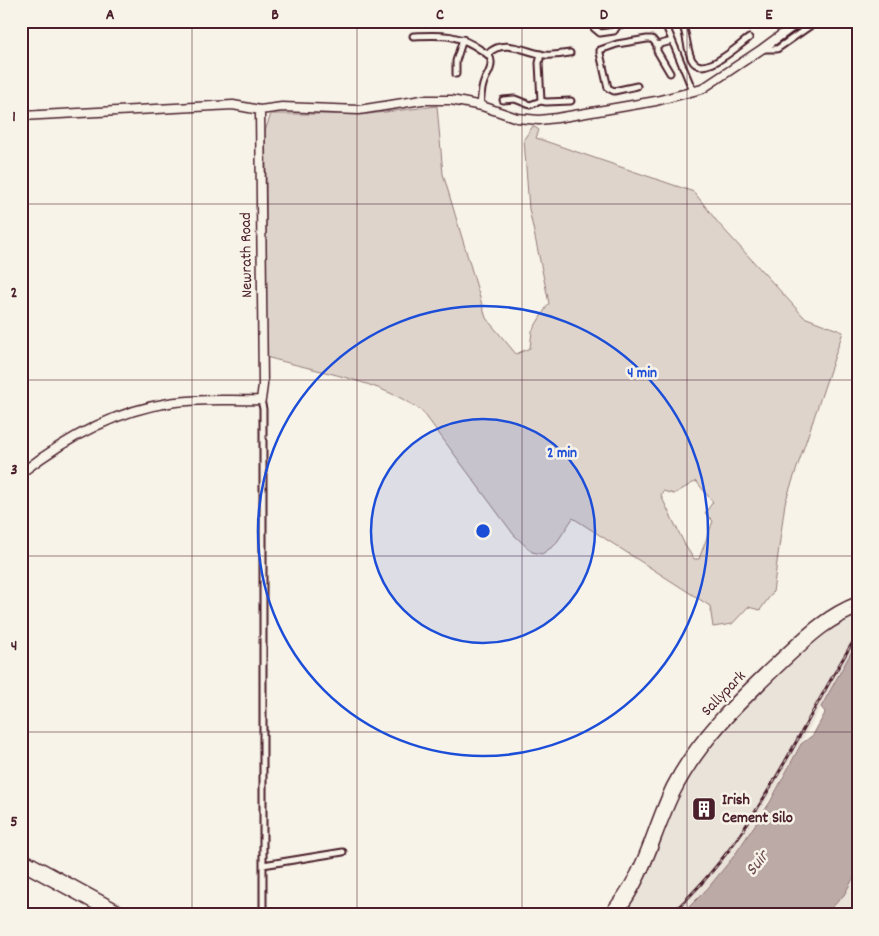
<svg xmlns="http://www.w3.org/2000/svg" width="879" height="936" font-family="Dekko,sans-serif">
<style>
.built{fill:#eae3da}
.green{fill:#ded4cc;stroke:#947a7c;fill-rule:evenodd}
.water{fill:#bcaaa7;stroke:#8e7275}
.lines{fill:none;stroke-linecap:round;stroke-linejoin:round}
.street-casing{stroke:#4a1f2b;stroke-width:9}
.secondary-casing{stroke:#4a1f2b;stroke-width:11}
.street{stroke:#f7f3e8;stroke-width:5}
.secondary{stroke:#f7f3e8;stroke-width:8}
.rail-casing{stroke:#4a1f2b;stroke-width:3}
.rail{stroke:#f7f3e8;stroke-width:1;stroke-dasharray:4;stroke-linecap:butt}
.grid{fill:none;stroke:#4a1f2b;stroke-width:1;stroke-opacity:0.55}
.ring{fill:none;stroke:#1d4ed8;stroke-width:2.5}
.labels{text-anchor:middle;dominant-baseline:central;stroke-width:5;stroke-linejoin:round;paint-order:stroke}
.street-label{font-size:16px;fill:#4a1f2b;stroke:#f7f3e8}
.poi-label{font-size:16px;font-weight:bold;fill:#4a1f2b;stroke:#f7f3e8;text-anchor:start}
.water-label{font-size:18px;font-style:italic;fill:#6c4950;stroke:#f7f3e8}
.centre{fill:#1d4ed8;stroke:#f7f3e8;stroke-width:2.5}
.ring-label{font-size:15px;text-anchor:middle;font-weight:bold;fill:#1d4ed8;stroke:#f7f3e8;stroke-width:5;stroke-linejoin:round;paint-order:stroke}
.neatline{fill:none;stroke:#4a1f2b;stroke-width:2}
.grid-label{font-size:16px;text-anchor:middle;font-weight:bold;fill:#4a1f2b}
</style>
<rect width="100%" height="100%" fill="#f7f3e8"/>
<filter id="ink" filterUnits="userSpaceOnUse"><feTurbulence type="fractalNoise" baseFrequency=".02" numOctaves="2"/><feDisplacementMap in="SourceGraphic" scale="10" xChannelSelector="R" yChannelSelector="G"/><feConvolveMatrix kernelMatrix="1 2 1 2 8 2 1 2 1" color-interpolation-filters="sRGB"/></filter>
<g filter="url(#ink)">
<path class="built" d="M858,615V640L775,790L734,856L708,888L681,915H624L644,881L655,857L667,822L686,781L705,752L726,724L805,649L832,626Z
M858,870V904L855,915H825L844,895Z"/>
<path class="green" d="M437,106L443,174L486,318L516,354L530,348L532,331L549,303L529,209L524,139L533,126L539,130L536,138L694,192L719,224L804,317L843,332L785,503L773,592L760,610L748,607L732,624L713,627L710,606L573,518L555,545L542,554L532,552L514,535L423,412C383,381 315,371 266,357V166L265,131L271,114H368ZM696,481L713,502L705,513L713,521L699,559H694L686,547L661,496L663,491L674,494Z"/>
<path class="water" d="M858,640V870L844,895L825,915H681L708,888L734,856L770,802L801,744L813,735L824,715L825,712L821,707Z"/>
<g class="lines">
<defs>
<path id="street" d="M592,21L594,28L600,33L614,31L618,25L644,21
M664,21L693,91
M681,21C687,33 686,44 690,55C698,84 736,47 749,38
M665,25L672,21
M413,36C440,35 457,33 481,50C487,54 492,56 491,64C491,71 486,76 484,82C481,89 481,98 480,106
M657,45V51L670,73
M762,49H777L817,21
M488,54C503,37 528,53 545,55C553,56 562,54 570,53
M456,74V61L463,39
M637,86L614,91L608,88L600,53V50L617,44L647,39H652L657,45L672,41
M503,100L515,99L530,105L541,101L546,102L571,101
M541,101L539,63L541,54
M261,400L263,409V915
M263,865L343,852"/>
<path id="secondary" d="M21,116L233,105L260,110L282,107L359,110L422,100H451L482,106L517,118L539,120L557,118L656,101L702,89L762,49L800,21
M21,473C65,439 114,411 169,403C200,398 231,401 261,400L263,385L260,110
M21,856L129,915
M21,865L113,915
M607,915C618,902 627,889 635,874C649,846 657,815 671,786C696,737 736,699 776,661C802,637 824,614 858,601
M617,915C646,879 655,836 674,796C700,743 741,704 782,665C806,643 827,621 858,610"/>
</defs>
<use href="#street" class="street-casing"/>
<use href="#secondary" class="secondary-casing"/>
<use href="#street" class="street"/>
<use href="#secondary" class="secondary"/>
<defs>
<path id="rail" d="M670,915C758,836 796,732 858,634"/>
</defs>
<use href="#rail" class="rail-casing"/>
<use href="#rail" class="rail"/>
</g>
</g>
<path class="grid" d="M192,21V915M357,21V915M522,21V915M687,21V915M21,204H858M21,380H858M21,556H858M21,732H858"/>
<circle cx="483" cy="531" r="112" fill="#1d4ed8" fill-opacity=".12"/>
<g class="ring">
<circle cx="483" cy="531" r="112"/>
<circle cx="483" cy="531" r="225"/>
</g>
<defs>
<symbol id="building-square" viewBox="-11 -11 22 22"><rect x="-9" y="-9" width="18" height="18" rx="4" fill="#4a1f2b" stroke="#f7f3e8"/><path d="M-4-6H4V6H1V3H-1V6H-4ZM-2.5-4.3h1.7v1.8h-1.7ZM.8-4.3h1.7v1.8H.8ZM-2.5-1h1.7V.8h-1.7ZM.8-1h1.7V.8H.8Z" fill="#fff"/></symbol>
</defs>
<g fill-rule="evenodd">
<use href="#building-square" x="690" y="795" width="28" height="28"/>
</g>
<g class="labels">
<g class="street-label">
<text transform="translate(247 255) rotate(-91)">Newrath Road</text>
<text transform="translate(724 694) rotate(-46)">Sallypark</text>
</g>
<g class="poi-label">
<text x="722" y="800">Irish<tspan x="722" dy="18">Cement Silo</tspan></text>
</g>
<g class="water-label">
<text transform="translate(758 864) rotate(-52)">Suir</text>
</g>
</g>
<circle cx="483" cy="531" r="8" class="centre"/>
<g class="ring-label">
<text x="642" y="377">4 min</text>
<text x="562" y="457">2 min</text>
</g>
<rect width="879" height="936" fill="none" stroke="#f7f3e8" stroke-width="55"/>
<rect x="28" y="28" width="824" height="880" class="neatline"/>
<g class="grid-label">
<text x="110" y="19">A</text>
<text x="275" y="19">B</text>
<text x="440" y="19">C</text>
<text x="604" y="19">D</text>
<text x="769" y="19">E</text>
<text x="14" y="121">1</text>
<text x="14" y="297">2</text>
<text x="14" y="474">3</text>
<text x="14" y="650">4</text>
<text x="14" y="826">5</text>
</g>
</svg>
